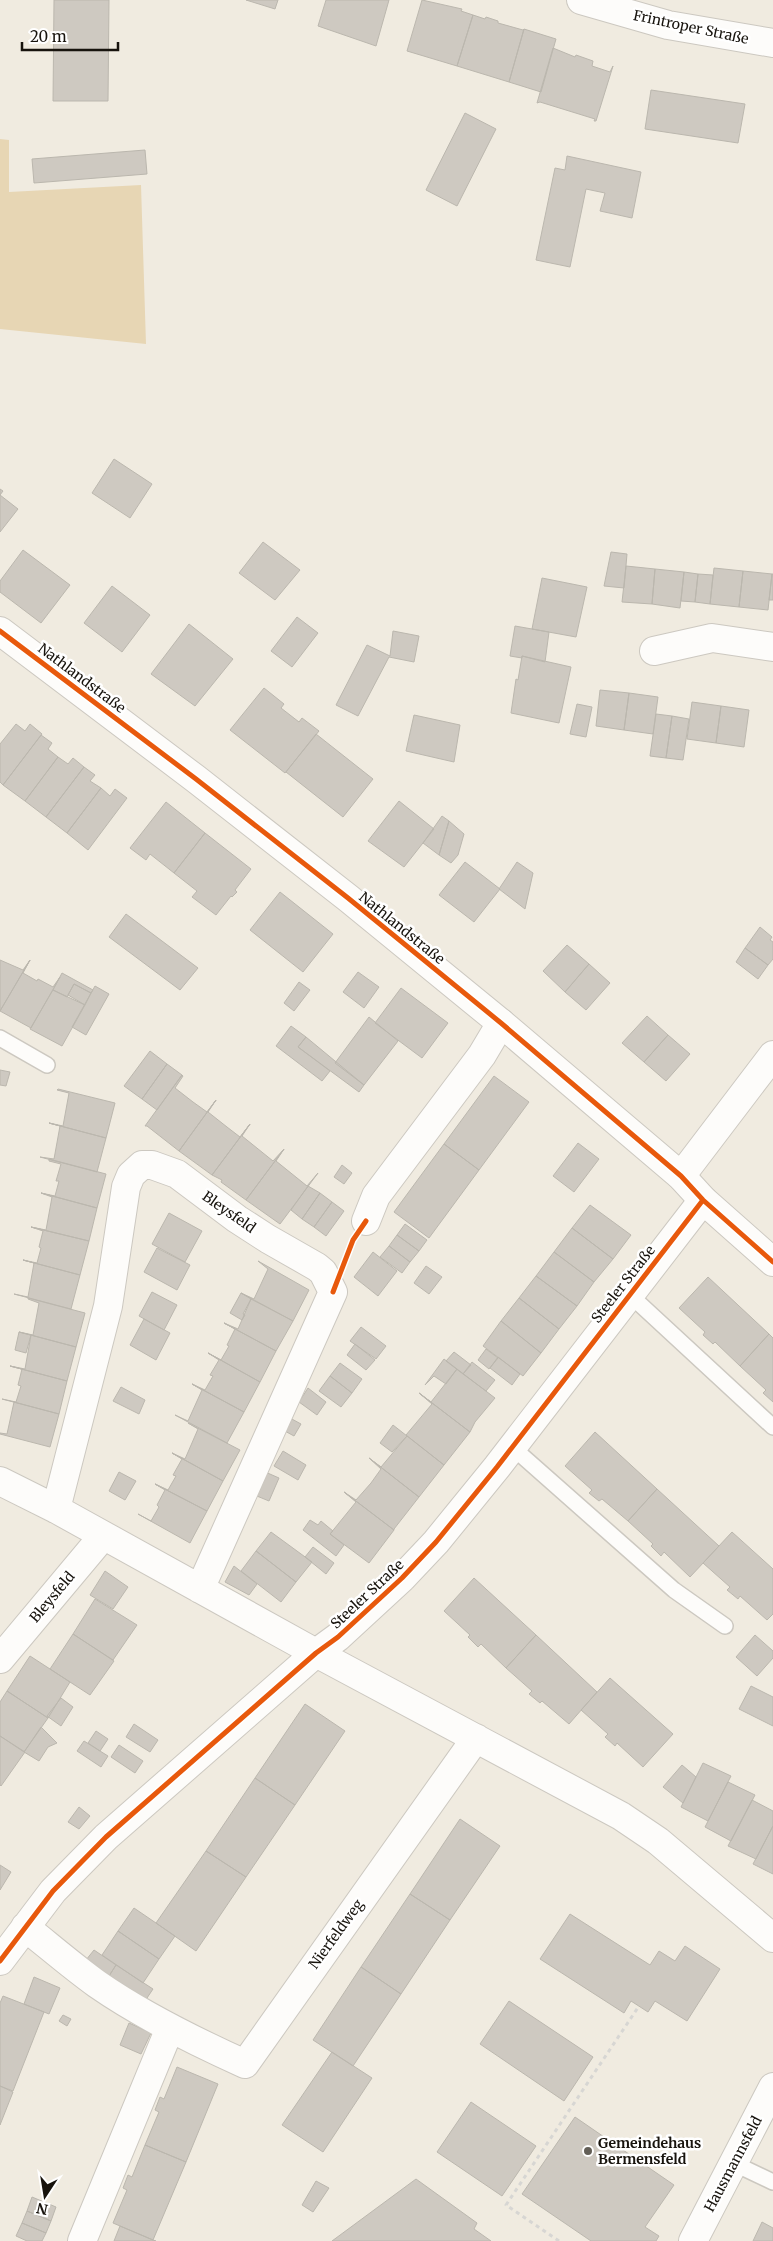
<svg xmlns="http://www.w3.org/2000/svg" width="773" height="2241" font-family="Merriweather,serif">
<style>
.grass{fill:#e7d6b4}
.building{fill:#cec9c1;stroke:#bbb7ae}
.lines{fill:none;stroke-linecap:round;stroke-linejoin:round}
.service-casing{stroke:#ccc8c0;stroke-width:18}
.minor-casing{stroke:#ccc8c0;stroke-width:30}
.tertiary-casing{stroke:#ccc8c0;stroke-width:30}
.path{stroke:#d7d6d3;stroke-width:3;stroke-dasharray:4 4;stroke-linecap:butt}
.service{stroke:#fdfcfa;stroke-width:15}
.minor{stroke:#fdfcfa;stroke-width:28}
.tertiary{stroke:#fdfcfa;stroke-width:28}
.cycleway-casing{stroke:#fff;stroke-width:8}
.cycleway{stroke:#e8590c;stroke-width:5}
.poi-dot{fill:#635f57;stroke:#fff;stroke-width:2}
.labels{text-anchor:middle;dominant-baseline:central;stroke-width:5;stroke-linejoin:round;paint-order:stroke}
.street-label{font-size:14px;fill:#17130d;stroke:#fff}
.poi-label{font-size:14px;font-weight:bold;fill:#17130d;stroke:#fff;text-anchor:start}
</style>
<rect width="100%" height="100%" fill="#f0ebe0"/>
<path class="grass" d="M0,139L9,140V192L141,185L146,344L0,329Z"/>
<path class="building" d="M54,0H109L108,101H53Z
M246,0H278L275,9Z
M326,0H389L376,46L318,26Z
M422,0L462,9L461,11L473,15L457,66L407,51Z
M473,15L485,19L486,17L498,21V23L523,30L524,29L509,82L457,66Z
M524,29L556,39L541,92L509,82Z
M553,48L575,57L576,55L593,61L592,66L610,72L613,66L596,121H594L595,119L540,102L537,103Z
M651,90L745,104L738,143L645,129Z
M465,113L496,129L457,206L426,190Z
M145,150L147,174L34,183L32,159Z
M567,156L641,172L632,218L600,211L605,193L586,189L570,267L536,260L555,168L565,170Z
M114,459L152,484L130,518L92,493Z
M0,489L3,491L0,495L18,509L0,532Z
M263,542L300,570L275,600L239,573Z
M23,550L70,585L41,623L0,592V581Z
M611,552L627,554L624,588L604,586Z
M626,566L655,569L652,604L622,602Z
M714,568L743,571L739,607L710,604Z
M655,569L684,572L680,608L652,604Z
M743,571L772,574L768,610L739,607Z
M684,572L698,574L695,602L681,601Z
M698,574L713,575L710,604L695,602Z
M772,574H773V600H769Z
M542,578L587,587L576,637L532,629Z
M112,586L150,615L122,652L84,623Z
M297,617L318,633L292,667L271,651Z
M189,624L233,659L195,706L151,674Z
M515,626L549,632L545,662L522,656V658L510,656Z
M393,631L419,636L414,662L389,657L358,716L336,705L367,645L390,656Z
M522,656L571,667L559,723L511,713L516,679L518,680Z
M264,688L284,704L281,708L299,722L302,718L319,731L285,773L230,730Z
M600,690L629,693L624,730L596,726Z
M629,693L658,697L653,734L624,730Z
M692,702L721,706L716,743L687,739Z
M577,704L592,707L586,737L570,734Z
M721,706L749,710L744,747L716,743Z
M656,714L672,716L666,758L650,756Z
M414,715L460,725L454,762L406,751Z
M672,716L689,719L683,760L666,758Z
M16,724L25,731L30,724L42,734L3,785L0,782V744Z
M316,734L373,779L343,817L286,772Z
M41,735L52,743L48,749L58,757L25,801L3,785Z
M58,757L68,764L73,758L84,767L46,817L25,801Z
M84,767L95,775L90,781L101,788L67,833L46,817Z
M101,788L110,796L115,789L127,798L88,850L67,833Z
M399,801L434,829L404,867L368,841Z
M166,802L205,833L174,873L150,854L146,860L130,848Z
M442,816L449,821L439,855L423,843Z
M449,821L464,834L458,855L451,863L439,855Z
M205,833L251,869L235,890L237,892L232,897L231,896L216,915L192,897L197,891L174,873Z
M465,862L500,889L474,922L439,895Z
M517,862L533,873L525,909L499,889Z
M280,892L333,934L303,972L250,930Z
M126,914L198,968L180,990L109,937Z
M760,927L772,937L770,940L773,942V959L768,965L745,948Z
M567,945L589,964L565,992L543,971Z
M745,948L768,965L758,979L736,962Z
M0,960L23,970L30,960L0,1011Z
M30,960L23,973L37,981L38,979L53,987L60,977L31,1028L0,1011Z
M589,964L610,983L586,1010L565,992Z
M358,972L379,987L364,1008L343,992Z
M62,973L93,990L91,993L74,984L67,997L53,990Z
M299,982L310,990L294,1011L284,1003Z
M74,984L91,993L85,1005L68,995Z
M95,986L109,994L86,1035L72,1027Z
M401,988L448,1023L422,1058L375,1023Z
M53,990L85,1005L62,1046L30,1029Z
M647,1016L668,1035L644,1062L622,1043Z
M369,1017L398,1041L364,1085L335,1063Z
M291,1026L306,1037L298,1047L330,1071L322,1081L276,1046Z
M668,1035L690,1054L666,1081L644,1062Z
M306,1037L364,1085L359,1092L298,1047Z
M150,1051L167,1064L142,1099L124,1086Z
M167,1064L182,1075L157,1110L142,1099Z
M0,1070L10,1072L6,1086L0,1085Z
M182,1075L183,1076L175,1088L193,1102L207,1112L216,1100L179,1151L147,1126H145Z
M494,1076L529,1102L479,1170L444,1144Z
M58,1089L115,1103L106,1138L49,1123L63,1126L69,1093L57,1090Z
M216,1100L208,1112L227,1127L240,1137L250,1124L212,1175L179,1151Z
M49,1123L106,1138L97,1172L40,1157L54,1159L60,1126Z
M250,1124L242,1136L273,1161L284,1149L246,1200L221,1182L222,1180L212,1175Z
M578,1143L599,1159L574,1192L553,1176Z
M444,1144L479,1170L429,1238L394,1212Z
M284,1149L276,1161L307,1186L318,1173L280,1224L246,1200Z
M49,1159L106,1174L97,1208L41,1193L55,1196L59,1181H56L61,1164L49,1161Z
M342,1165L352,1173L344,1184L334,1177Z
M308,1186L320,1193L302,1219L291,1210Z
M41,1193L97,1208L89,1241L31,1227L46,1230L52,1197Z
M320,1193L332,1202L314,1227L302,1219Z
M332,1202L344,1211L326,1236L314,1227Z
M590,1205L631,1235L613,1259L572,1228Z
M169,1213L202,1231L185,1262L152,1244Z
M405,1224L427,1240L419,1251L397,1235Z
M31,1227L89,1241L80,1275L23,1260L37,1263L41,1248L39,1247L43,1231Z
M572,1228L613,1259L594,1282L554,1252Z
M397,1235L419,1251L410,1262L389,1246Z
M389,1246L410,1262L402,1273L380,1257Z
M157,1248L190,1265L177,1290L144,1272Z
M373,1252L397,1271L378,1296L354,1277Z
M554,1252L594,1282L577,1306L536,1276Z
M23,1260L80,1275L71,1309L14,1294L28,1297L34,1263Z
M258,1261L309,1290L293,1321L241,1293L254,1299L268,1269Z
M426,1266L442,1277L429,1294L414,1283Z
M536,1276L577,1306L559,1329L519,1298Z
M708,1277L769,1334L740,1366L715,1342L713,1344L703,1335L705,1332L679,1308Z
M152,1292L177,1305L164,1330L139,1316Z
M241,1293L251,1299L243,1314L245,1315L242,1320L230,1313Z
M28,1298L85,1313L76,1347L19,1332L33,1335L39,1303L28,1299Z
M519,1298L559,1329L541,1353L501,1321Z
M251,1299L293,1321L276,1351L224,1323L238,1329Z
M144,1319L170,1333L156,1360L130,1345Z
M501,1321L541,1353L523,1376L483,1346Z
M224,1323L276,1351L260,1382L208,1353L221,1360L229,1346L227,1345L235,1329Z
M361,1327L386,1346L376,1359L350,1341Z
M19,1332L31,1335L26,1353L15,1350Z
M769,1334L773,1338V1402L763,1393L766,1390L740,1366Z
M31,1335L76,1347L67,1381L10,1366L25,1369Z
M355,1344L375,1360L366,1370L347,1355Z
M486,1349L498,1358L489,1369L478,1360Z
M454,1352L471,1365L463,1374L446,1361Z
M208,1353L260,1382L244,1412L192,1384L205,1390L213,1376L210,1375L219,1360Z
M498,1357L520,1374L512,1385L490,1368Z
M444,1359L457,1369L446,1384L434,1376L425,1385Z
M472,1362L495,1380L486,1391L463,1374Z
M340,1363L362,1379L352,1393L330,1376Z
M10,1366L67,1381L59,1414L2,1399L16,1402L21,1386L18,1385L22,1369Z
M457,1369L495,1398L475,1422L470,1432L419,1393L431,1402Z
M330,1376L352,1393L341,1407L319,1391Z
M192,1384L244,1412L227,1443L175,1415L188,1421L202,1390Z
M121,1387L145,1400L139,1414L113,1401Z
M308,1388L326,1402L317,1415L299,1402Z
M419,1393L470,1432L444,1465L406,1435L432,1404Z
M14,1402L59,1414L50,1447L0,1434V1433L7,1434Z
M290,1418L301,1424L294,1436L283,1430Z
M188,1423L240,1450L223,1481L172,1453L185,1459L198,1429Z
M393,1425L407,1436L392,1452L380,1443Z
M595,1432L657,1489L628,1521L602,1499L599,1501L589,1493L592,1490L565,1466Z
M407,1436L444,1465L419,1497L369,1458L381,1467Z
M283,1451L306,1465L298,1480L274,1466Z
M172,1453L223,1481L207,1511L155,1484L168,1490L176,1476L173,1475L182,1459Z
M369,1458L419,1497L394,1529V1530L344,1492L356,1500L371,1483L381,1469Z
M263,1471L279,1478L269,1501L252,1494Z
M119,1472L136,1481L125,1500L109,1491Z
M155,1484L207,1511L190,1543L138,1514L151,1521L159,1507L157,1505L165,1490Z
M657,1489L719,1546L690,1577L664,1552L661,1556L651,1546L653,1544L628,1521Z
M344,1492L394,1530L369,1563L330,1534L356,1502Z
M310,1520L318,1525L321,1521L333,1531L330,1534L344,1545L336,1556L303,1530Z
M271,1532L312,1562L296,1582L256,1551Z
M732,1532L773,1569V1614L767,1620L740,1596L738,1599L727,1590L730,1587L703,1563Z
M313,1547L334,1563L326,1574L305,1557Z
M256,1551L296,1582L281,1602L241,1571Z
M234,1566L257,1584L249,1595L225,1582Z
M105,1571L128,1587L113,1609L90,1595Z
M474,1578L536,1635L506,1668L481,1644L478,1647L468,1637L470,1635L444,1611Z
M95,1599L137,1625L113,1660L73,1634Z
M73,1634L114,1661L90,1695L50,1669Z
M536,1635L597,1692L569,1724L542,1701L540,1703L529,1694L532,1691L506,1668Z
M755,1635L773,1651V1658L757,1676L736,1657Z
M30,1656L70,1682L48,1718L7,1691Z
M610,1678L673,1734L643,1767L617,1743L615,1746L605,1737L608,1734L581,1710Z
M751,1686L773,1697V1726L739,1709Z
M7,1691L48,1718L24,1752L0,1736V1702Z
M61,1698L73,1707L61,1726L47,1716Z
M305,1704L345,1731L295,1805L255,1778Z
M134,1724L158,1740L150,1752L126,1737Z
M41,1727L57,1743L48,1747L39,1761L24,1752Z
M96,1731L108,1739L100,1751L88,1743Z
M0,1736L25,1752L1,1786L0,1785Z
M84,1741L108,1756L101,1767L77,1751Z
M119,1745L143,1761L135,1773L111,1757Z
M703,1763L731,1776L708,1821L681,1807Z
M682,1765L696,1777L683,1803L663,1787Z
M255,1778L295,1805L246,1877L206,1851Z
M728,1782L755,1795L731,1841L705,1827Z
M752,1800L773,1811V1826L756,1859L728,1846Z
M79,1807L90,1816L79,1829L68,1822Z
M460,1819L500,1846L450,1920L410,1894Z
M773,1826V1874L753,1864Z
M206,1851L246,1877L196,1951L156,1923Z
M0,1865L11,1872L0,1890Z
M410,1894L450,1920L401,1994L361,1967Z
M134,1908L175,1936L159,1959L118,1931Z
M570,1914L650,1965L659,1951L675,1961L685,1946L720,1969L687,2021L655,2001L648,2012L631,2001L624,2013L540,1959Z
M118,1931L159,1959L143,1983L102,1955Z
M94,1950L116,1965L109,1976L86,1960Z
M116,1965L153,1989L145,2001L109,1976Z
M361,1967L401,1994L353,2066L313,2040Z
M34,1977L60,1988L49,2014L24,2004Z
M3,1996L44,2012L13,2091L0,2086V2003Z
M509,2001L593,2057L564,2101L480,2044Z
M63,2015L71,2019L67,2026L59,2021Z
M129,2023L151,2033L141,2054L120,2045Z
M332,2052L372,2078L323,2152L282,2125Z
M177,2067L218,2084L186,2162L145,2145L159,2112L155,2110L160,2097L164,2099Z
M0,2086L13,2092L0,2125Z
M471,2102L536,2146L502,2196L437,2152Z
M575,2117L674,2185L645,2227L659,2236L656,2241H591L522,2194Z
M145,2145L186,2162L153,2240L113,2223L127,2190L123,2188L128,2175L132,2177Z
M416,2179L477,2223L474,2229L491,2241H332Z
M316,2181L329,2188L313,2212L302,2205Z
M32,2197L56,2207L51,2221L27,2211Z
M27,2211L51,2221L46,2233L22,2223Z
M762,2222L773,2228V2241H753Z
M22,2223L46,2233L42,2241H27L16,2236Z
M120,2226L153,2240L156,2241H114Z"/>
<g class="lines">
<defs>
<path id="service" d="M0,1038L47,1065
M629,1294L773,1427
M511,1446L674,1590L725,1626
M733,2163L773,2182"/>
<path id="minor" d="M581,0L668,25L773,43
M654,651L712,638L773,647
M681,1176L773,1055
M366,1221L376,1196L482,1055L501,1023
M0,1481L56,1509L316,1653L621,1816L658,1841L773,1938
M56,1509L108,1306L126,1187L131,1175L142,1165H152L177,1174L237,1219L268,1239L317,1267L323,1272L333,1292L200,1589
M0,1659L103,1536
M25,1927C49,1946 72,1966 97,1984C143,2016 194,2041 245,2064L476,1738
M0,1961L53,1891L106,1837L316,1653L338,1637L402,1578L436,1542L497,1467L703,1200
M82,2241L170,2028
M693,2241L773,2087"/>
<path id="tertiary" d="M0,631L196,779L348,898L501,1023L681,1176L703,1200L773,1262"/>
</defs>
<use href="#service" class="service-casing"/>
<use href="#minor" class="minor-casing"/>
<use href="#tertiary" class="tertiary-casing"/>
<path class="path" d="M559,2241L506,2205L639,2006"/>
<use href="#service" class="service"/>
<use href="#minor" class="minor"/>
<use href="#tertiary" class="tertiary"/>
<defs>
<path id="cycleway" d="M0,631L196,779L348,898L501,1023L681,1176L703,1200L773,1262
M333,1292L353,1240L366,1221
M0,1961L53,1891L106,1837L316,1653L338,1637L402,1578L436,1542L497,1467L703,1200"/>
</defs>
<use href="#cycleway" class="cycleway-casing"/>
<use href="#cycleway" class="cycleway"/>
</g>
<circle class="poi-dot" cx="588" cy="2151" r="5"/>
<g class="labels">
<g class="street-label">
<text transform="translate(691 27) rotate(12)">Frintroper Straße</text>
<text transform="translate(82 678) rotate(37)">Nathlandstraße</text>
<text transform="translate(402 928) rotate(39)">Nathlandstraße</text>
<text transform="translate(229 1212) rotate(35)">Bleysfeld</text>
<text transform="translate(623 1284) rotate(-52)">Steeler Straße</text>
<text transform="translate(367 1594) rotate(-43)">Steeler Straße</text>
<text transform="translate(52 1597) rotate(-50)">Bleysfeld</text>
<text transform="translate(336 1934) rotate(-54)">Nierfeldweg</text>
<text transform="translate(733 2164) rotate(-62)">Hausmannsfeld</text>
</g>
<g class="poi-label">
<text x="598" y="2143">Gemeindehaus<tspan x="598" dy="16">Bermensfeld</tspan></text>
</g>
</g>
<g transform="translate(45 2196) rotate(192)" stroke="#ffffff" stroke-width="4" paint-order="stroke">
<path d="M0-4L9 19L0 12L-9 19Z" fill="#17130d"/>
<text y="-8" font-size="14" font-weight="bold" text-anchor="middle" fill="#17130d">N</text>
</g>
<path d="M22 42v8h96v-8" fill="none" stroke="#17130d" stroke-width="2.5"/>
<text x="30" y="42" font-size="15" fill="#17130d" stroke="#ffffff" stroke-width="4" paint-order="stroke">20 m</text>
</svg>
